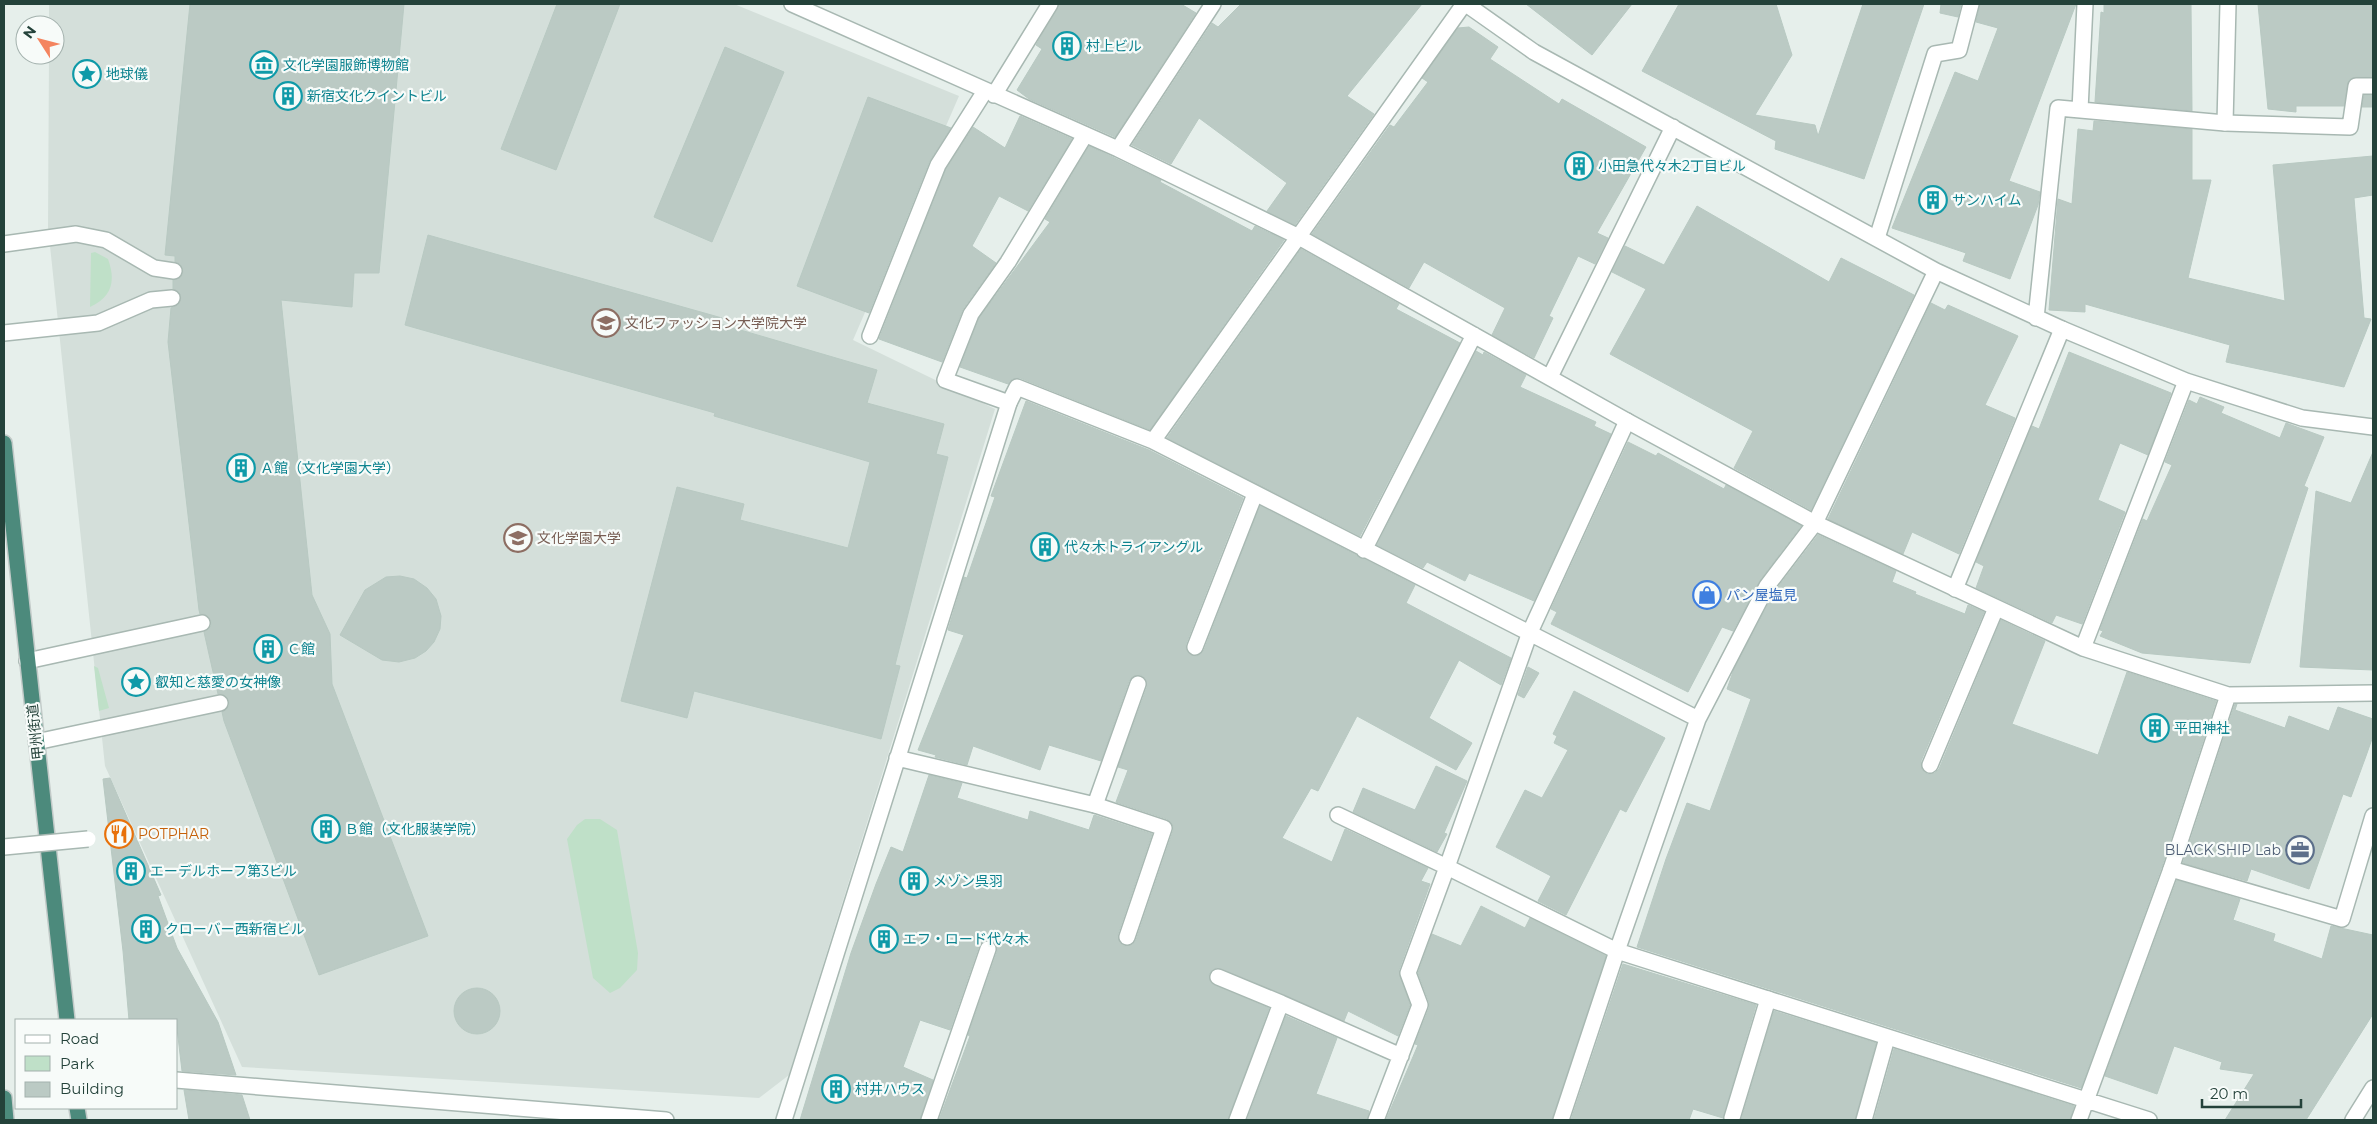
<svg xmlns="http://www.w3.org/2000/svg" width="2377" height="1124" font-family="Montserrat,'Noto Sans JP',sans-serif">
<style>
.built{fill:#d4dfda}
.green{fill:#bfe0c8}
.building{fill:#bbcac4;stroke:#b8c9c2}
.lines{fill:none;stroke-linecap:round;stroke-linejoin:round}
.service-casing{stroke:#a8b8b2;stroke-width:18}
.minor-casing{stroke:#a8b8b2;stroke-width:18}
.tertiary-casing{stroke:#a8b8b2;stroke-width:18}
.trunk-casing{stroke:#c2cac8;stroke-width:18}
.service{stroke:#fff;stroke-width:15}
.minor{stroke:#fff;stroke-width:15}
.tertiary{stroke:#fff;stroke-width:15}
.trunk{stroke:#4c8a7c;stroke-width:15}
.pedestrian-bridge-casing{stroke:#a8b8b2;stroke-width:18;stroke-linecap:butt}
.pedestrian-bridge{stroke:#fff;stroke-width:15}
.labels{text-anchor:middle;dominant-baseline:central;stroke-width:4.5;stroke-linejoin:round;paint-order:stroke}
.culture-label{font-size:14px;fill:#0d838f;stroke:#f7fbf9;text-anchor:start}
.education-label{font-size:14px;fill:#785e54;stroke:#f7fbf9;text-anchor:start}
.shop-label{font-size:14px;fill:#366cbe;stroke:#f7fbf9;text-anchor:start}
.street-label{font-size:14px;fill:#24423a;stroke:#f7fbf9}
.food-label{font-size:14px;fill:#c56008;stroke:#f7fbf9;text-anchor:start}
.service-label{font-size:14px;fill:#4e5e75;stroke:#f7fbf9;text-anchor:end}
</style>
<rect width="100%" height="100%" fill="#e6efeb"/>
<path class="built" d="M49,4H734L959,96L853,340L995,409L789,1075L759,1098L242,1067L105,766L48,227L49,55H55V25H49Z"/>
<path class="green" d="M95,252L108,259C116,281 112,297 90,307L91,253Z
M94,666L98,668L109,708L99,711Z
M585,819H600L617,830L638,953L637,970L620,988L610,993L593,978L567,839L577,825Z"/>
<path class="building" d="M190,4H404L379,273H354L352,307L281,300L312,595L330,634L332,684L428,936L319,975L224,721L222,712L229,706V701L223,694H218L204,632L211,626V621L205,614H200L199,610L168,342L171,308L178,305L181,298L179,292L173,289V280L181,277L183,272L180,264L175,262V256L165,255Z
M557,4H620L556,170L501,149Z
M1059,4H1181L1196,13L1115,137L1029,99L1017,90L1042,49L1036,45Z
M1241,4H1422L1347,96L1374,114L1295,225L1267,211L1287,183L1199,118L1171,164L1132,145L1212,23L1218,27Z
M1526,4H1632L1592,55Z
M1679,4H1776L1792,55L1755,115L1815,125L1818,136L1863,4H1924L1864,179L1775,149L1776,141L1642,71Z
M1941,4H1961L1958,17L1940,13Z
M1980,4H2076L2009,181L2040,192L2038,205L2010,279L1963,261L1966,253L1892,228L1955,72L1978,81L1998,28L1976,22Z
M2104,4H2191L2192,111L2095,102L2101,12L2104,13Z
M2258,4H2373V77H2356L2349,80L2344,106H2296V112L2268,109Z
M1469,27L1498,47L1490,59L1559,104L1562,99L1646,147L1597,233L1608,238L1595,264L1578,256L1549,316L1553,318L1534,358L1492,335L1505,308L1424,262L1409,288L1312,234L1390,125L1394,127L1428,82L1422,78L1458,28Z
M725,47L784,72L712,242L654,217Z
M2364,95H2373V107H2362Z
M868,97L951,128L929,162L869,313L797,286Z
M1020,116L1072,139L1028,211L999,196L972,246L996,263L963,309L942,362L879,339L946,169L973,127L1005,148Z
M2094,121L2192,129V180H2211L2188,278L2285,301L2273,165L2373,156V195L2354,198L2364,318L2371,319L2344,387L2226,362L2230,345L2085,304V312L2049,310L2058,199L2072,204L2078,129L2093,131Z
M1089,146L1161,180L1160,182L1252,231L1255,226L1284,240L1150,430L1020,378L1012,379L1008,384L960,367L979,318L1050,222L1045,219Z
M1697,206L1829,282L1841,258L1914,295L1811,510L1734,468L1753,431L1610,354L1646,289L1612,272L1625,246L1664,265Z
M428,235L722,318L720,324L877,370L867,403L944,424L936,454L948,457L895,665L900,666L881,739L694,691L687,718L621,701L677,487L744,504L740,520L848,548L870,462L714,416L715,413L405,325Z
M1301,249L1399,304L1396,309L1460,343L1360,536L1167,438Z
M1931,303L1945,310L1948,305L2018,336L1985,405L2015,418L1959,554L1912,532L1903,554L1828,519Z
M1476,351L1483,355L1484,352L1526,375L1520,387L1596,422L1594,426L1611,434L1534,601L1469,573L1465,581L1427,562L1423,568L1377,545Z
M2069,352L2171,393L2148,455L2120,443L2098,500L2125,512L2082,624L2056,615L2052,623L1976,588L1984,566L1976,562L2032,426L2039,429Z
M2200,397L2224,407L2221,413L2280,438L2286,423L2324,437L2304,486L2308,488L2250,663L2142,653L2100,636L2103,631L2100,630L2143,519L2147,521L2172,465L2165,462L2189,400L2197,404Z
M1026,401L1149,450L1243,498L1186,644V649L1191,655L1197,656L1204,650L1260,506L1415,585L1406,603L1511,658L1501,685L1459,660L1429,718L1472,743L1456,770L1357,716L1318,791L1311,788L1282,838L1332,862L1345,829L1428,868L1421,881L1430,884L1399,970L1410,1005L1398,1036L1348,1011L1344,1021L1216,968L1209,974L1211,983L1269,1008L1228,1120H939L970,1036L968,1035L997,952L995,943L987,940L979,946L950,1030L920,1020L903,1067L933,1080L920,1120H800L851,953L876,884L891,847L903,852L929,775L962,783L957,798L1028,820L1030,811L1089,830L1094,815L1152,834L1118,934L1120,943L1124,946L1133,944L1136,940L1173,831V826L1167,819L1116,802L1128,770L1118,767L1147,687L1145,678L1141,675L1132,677L1129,681L1101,761L1049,745L1040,770L973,746L967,765L935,757L936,755L918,750L964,635L948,630L964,577L967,578L995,497L991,496Z
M1628,442L1656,456L1658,453L1724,489L1726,485L1801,526L1760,580L1733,631L1722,627L1688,692L1551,624L1557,612L1551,609Z
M2373,452V670L2300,667L2316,491L2351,503Z
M1818,535L1896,571L1892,582L1916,592L1915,594L1965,614L1968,605L1984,612L1921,761L1922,770L1927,774L1935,773L1939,769L2001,620L2045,641L2012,724L2098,755L2127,672L2216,701L2162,866L2081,1088L1637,947L1666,859L1687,803L1710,811L1751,699L1727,689L1734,669L1775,591Z
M400,576L414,579L427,588L436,599L441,616L440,629L434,642L426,651L415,658L399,662L382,660L340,635L365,590L386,577Z
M1528,667L1539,673L1524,698L1518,695Z
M1574,691L1665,738L1626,812L1620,809L1566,915L1538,901L1551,876L1496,847L1525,790L1542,798L1568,750L1554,743L1557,736L1553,734Z
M2235,704H2237L2235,710L2285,728L2289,716L2329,731L2338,707L2373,719V736L2366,756L2351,797L2343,794L2309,889L2251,869L2247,881L2183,863Z
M1436,766L1467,781L1444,833L1447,834L1437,852L1353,812L1363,788L1415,810Z
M110,778L161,895L158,896L177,948L218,1022L236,1075L182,1071L176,1020H129L123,951L103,779Z
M2177,880L2240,899L2233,920L2275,934L2273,941L2322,959L2331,926L2373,935V1014L2306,1120H2225L2254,1074L2220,1069L2222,1062L2174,1046L2157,1094L2105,1076Z
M1481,906L1525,928L1530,918L1606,956L1552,1120H1386L1418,1045L1415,1044L1429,1008V1002L1418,973L1432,934L1461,946Z
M1623,964L1756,1005L1723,1118L1693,1109L1689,1120H1571Z
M454 1011a23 23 0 1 1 46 0a23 23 0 1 1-46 0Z
M1774,1011L1876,1043L1855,1120H1741Z
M1286,1016L1337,1038L1316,1094L1369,1111L1367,1120H1247Z
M1894,1049L2074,1106L2070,1120H1874Z
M184,1090L242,1095L250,1120H189Z"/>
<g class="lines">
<defs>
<path id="service" d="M2225,123L2228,4
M1877,238L1935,54L1959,50L1971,4
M4,244L76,234L106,240L154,268L174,271
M4,333L98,323L151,300L172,298
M870,336L938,165L985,91
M1009,403L945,380L971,314L1008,262L1085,135
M1955,589L2062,329
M1530,632L1627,421
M1195,647L1255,494
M27,661L202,623
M36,742L220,703
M1930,765L1996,608
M1095,805L1138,684
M1338,815L1447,867L1408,973L1420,1005L1376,1120
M2171,869L2342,919L2373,816
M1218,977L1281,1003
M1732,1118L1768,999
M1237,1120L1281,1003L1401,1056
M1864,1120L1887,1038"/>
<path id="minor" d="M792,4L1118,149L1297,236L1627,421L1815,523L2083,648L2228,695L2373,693
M1466,4L1534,52L1936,271L2062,329L2186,381L2302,418L2373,427
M994,95L1050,4
M2080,110L2085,4
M1118,149L1213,4
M2036,318L2058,108L2225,123L2350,127L2356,86H2373
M1550,377L1673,127
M1153,441L1464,4
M1364,550L1474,335
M1530,632L1447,867L1617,951L2149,1120
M2083,648L2186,381
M897,758L1095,805L1164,828L1127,937
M176,1080L666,1120
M784,1120L1009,403L1017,387L1153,441L1698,719
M929,1120L988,949
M1561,1120L1617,951L1698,719L1767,586L1815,523L1936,271
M2079,1120L2171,869L2228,695"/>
<path id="tertiary" d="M2353,1120L2373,1088"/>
<path id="trunk" d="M4,443L67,1020
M4,1098L6,1120
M77,1108L79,1120"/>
</defs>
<use href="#service" class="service-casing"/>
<use href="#minor" class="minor-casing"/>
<use href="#tertiary" class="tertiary-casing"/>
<use href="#trunk" class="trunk-casing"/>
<use href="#service" class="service"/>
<use href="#minor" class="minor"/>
<use href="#tertiary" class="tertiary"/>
<use href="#trunk" class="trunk"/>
<defs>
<path id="pedestrian-bridge" d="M4,847L88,839"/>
</defs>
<use href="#pedestrian-bridge" class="pedestrian-bridge-casing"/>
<use href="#pedestrian-bridge" class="pedestrian-bridge"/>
</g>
<defs>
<symbol id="building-ring" viewBox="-11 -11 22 22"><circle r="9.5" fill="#f7fbf9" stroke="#0f9aa8" stroke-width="1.5"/><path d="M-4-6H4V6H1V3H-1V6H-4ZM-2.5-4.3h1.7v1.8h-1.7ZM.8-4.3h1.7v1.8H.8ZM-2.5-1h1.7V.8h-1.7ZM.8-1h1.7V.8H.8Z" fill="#0f9aa8"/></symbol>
<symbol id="museum-ring" viewBox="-11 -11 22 22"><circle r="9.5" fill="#f7fbf9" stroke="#0f9aa8" stroke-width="1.5"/><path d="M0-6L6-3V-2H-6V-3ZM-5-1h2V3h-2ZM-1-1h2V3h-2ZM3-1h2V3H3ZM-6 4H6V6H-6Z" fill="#0f9aa8"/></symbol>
<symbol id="sight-ring" viewBox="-11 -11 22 22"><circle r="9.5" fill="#f7fbf9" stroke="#0f9aa8" stroke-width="1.5"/><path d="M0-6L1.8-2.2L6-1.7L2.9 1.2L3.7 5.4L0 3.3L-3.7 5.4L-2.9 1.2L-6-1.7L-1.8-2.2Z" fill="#0f9aa8"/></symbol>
<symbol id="university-ring" viewBox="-11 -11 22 22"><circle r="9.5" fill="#f7fbf9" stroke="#8d6e63" stroke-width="1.5"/><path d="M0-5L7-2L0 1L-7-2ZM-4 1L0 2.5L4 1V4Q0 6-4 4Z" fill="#8d6e63"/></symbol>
<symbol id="shop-ring" viewBox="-11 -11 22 22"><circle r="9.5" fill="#f7fbf9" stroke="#3f7fe0" stroke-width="1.5"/><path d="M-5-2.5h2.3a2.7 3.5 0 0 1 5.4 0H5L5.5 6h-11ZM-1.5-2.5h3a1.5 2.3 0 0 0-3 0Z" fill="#3f7fe0"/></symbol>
<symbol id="restaurant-ring" viewBox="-11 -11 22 22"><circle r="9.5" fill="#f7fbf9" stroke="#e8710a" stroke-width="1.5"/><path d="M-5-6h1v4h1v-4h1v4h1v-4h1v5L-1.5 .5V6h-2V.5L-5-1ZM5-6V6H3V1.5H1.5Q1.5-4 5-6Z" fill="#e8710a"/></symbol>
<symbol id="office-ring" viewBox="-11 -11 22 22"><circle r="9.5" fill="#f7fbf9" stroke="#5c6f8a" stroke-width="1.5"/><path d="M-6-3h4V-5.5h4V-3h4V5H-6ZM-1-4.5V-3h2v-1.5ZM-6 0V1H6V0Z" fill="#5c6f8a"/></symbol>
</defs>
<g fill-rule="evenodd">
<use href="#building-ring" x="1051" y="30" width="32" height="32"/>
<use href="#museum-ring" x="248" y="49" width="32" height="32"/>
<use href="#sight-ring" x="71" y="58" width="32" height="32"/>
<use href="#building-ring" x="272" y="80" width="32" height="32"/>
<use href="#building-ring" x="1563" y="150" width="32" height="32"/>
<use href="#building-ring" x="1917" y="184" width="32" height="32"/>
<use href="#university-ring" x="590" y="307" width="32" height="32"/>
<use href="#building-ring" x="225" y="452" width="32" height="32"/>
<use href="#university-ring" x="502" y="522" width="32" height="32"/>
<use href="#building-ring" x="1029" y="531" width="32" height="32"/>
<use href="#shop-ring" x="1691" y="579" width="32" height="32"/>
<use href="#building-ring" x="252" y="633" width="32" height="32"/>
<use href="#sight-ring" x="120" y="666" width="32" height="32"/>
<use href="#building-ring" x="2139" y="712" width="32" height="32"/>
<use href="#building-ring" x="310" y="813" width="32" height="32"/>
<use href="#restaurant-ring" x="103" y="818" width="32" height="32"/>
<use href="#office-ring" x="2284" y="834" width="32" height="32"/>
<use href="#building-ring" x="115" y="855" width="32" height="32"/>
<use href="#building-ring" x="898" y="865" width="32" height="32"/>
<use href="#building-ring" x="130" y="913" width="32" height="32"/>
<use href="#building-ring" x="868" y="923" width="32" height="32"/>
<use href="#building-ring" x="820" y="1073" width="32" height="32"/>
</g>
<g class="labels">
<g class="culture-label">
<text x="1086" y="46">村上ビル</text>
<text x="283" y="65">文化学園服飾博物館</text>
<text x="106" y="74">地球儀</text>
<text x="307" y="96">新宿文化クイントビル</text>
<text x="1598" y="166">小田急代々木2丁目ビル</text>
<text x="1952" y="200">サンハイム</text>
<text x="260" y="468">Ａ館（文化学園大学）</text>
<text x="1064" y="547">代々木トライアングル</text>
<text x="287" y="649">Ｃ館</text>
<text x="155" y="682">叡知と慈愛の女神像</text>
<text x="2174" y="728">平田神社</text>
<text x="345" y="829">Ｂ館（文化服装学院）</text>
<text x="150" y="871">エーデルホーフ第3ビル</text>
<text x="933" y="881">メゾン呉羽</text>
<text x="165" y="929">クローバー西新宿ビル</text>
<text x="903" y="939">エフ・ロード代々木</text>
<text x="855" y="1089">村井ハウス</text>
</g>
<g class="education-label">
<text x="625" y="323">文化ファッション大学院大学</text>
<text x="537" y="538">文化学園大学</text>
</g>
<g class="shop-label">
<text x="1726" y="595">パン屋塩見</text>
</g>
<g class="street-label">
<text transform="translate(35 732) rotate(-96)">甲州街道</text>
</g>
<g class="food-label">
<text x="138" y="834">POTPHAR</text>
</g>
<g class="service-label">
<text x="2281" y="850">BLACK SHIP Lab</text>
</g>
</g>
<rect width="2377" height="1124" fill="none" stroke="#24423a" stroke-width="10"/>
<rect x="15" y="1019" width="162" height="90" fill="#f7fbf9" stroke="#a3b1ad"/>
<rect x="25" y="1035" width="25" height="8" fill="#ffffff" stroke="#a3b1ad"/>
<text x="60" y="1044" font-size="15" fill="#24423a">Road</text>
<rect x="25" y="1056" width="25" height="15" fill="#bfe0c8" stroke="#a3b1ad"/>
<text x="60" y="1069" font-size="15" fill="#24423a">Park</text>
<rect x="25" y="1082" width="25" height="15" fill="#bbcac4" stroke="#a3b1ad"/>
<text x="60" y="1094" font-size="15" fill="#24423a">Building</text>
<g transform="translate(40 40) rotate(306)"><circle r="24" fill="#f7fbf9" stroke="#a3b1ad"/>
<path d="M0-4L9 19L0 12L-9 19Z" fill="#f4845f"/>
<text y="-8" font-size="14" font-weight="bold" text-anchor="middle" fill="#24423a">N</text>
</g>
<path d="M2202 1099v8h99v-8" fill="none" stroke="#24423a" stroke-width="2.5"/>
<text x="2210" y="1099" font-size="15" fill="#24423a" stroke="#f7fbf9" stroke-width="4" paint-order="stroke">20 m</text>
</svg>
